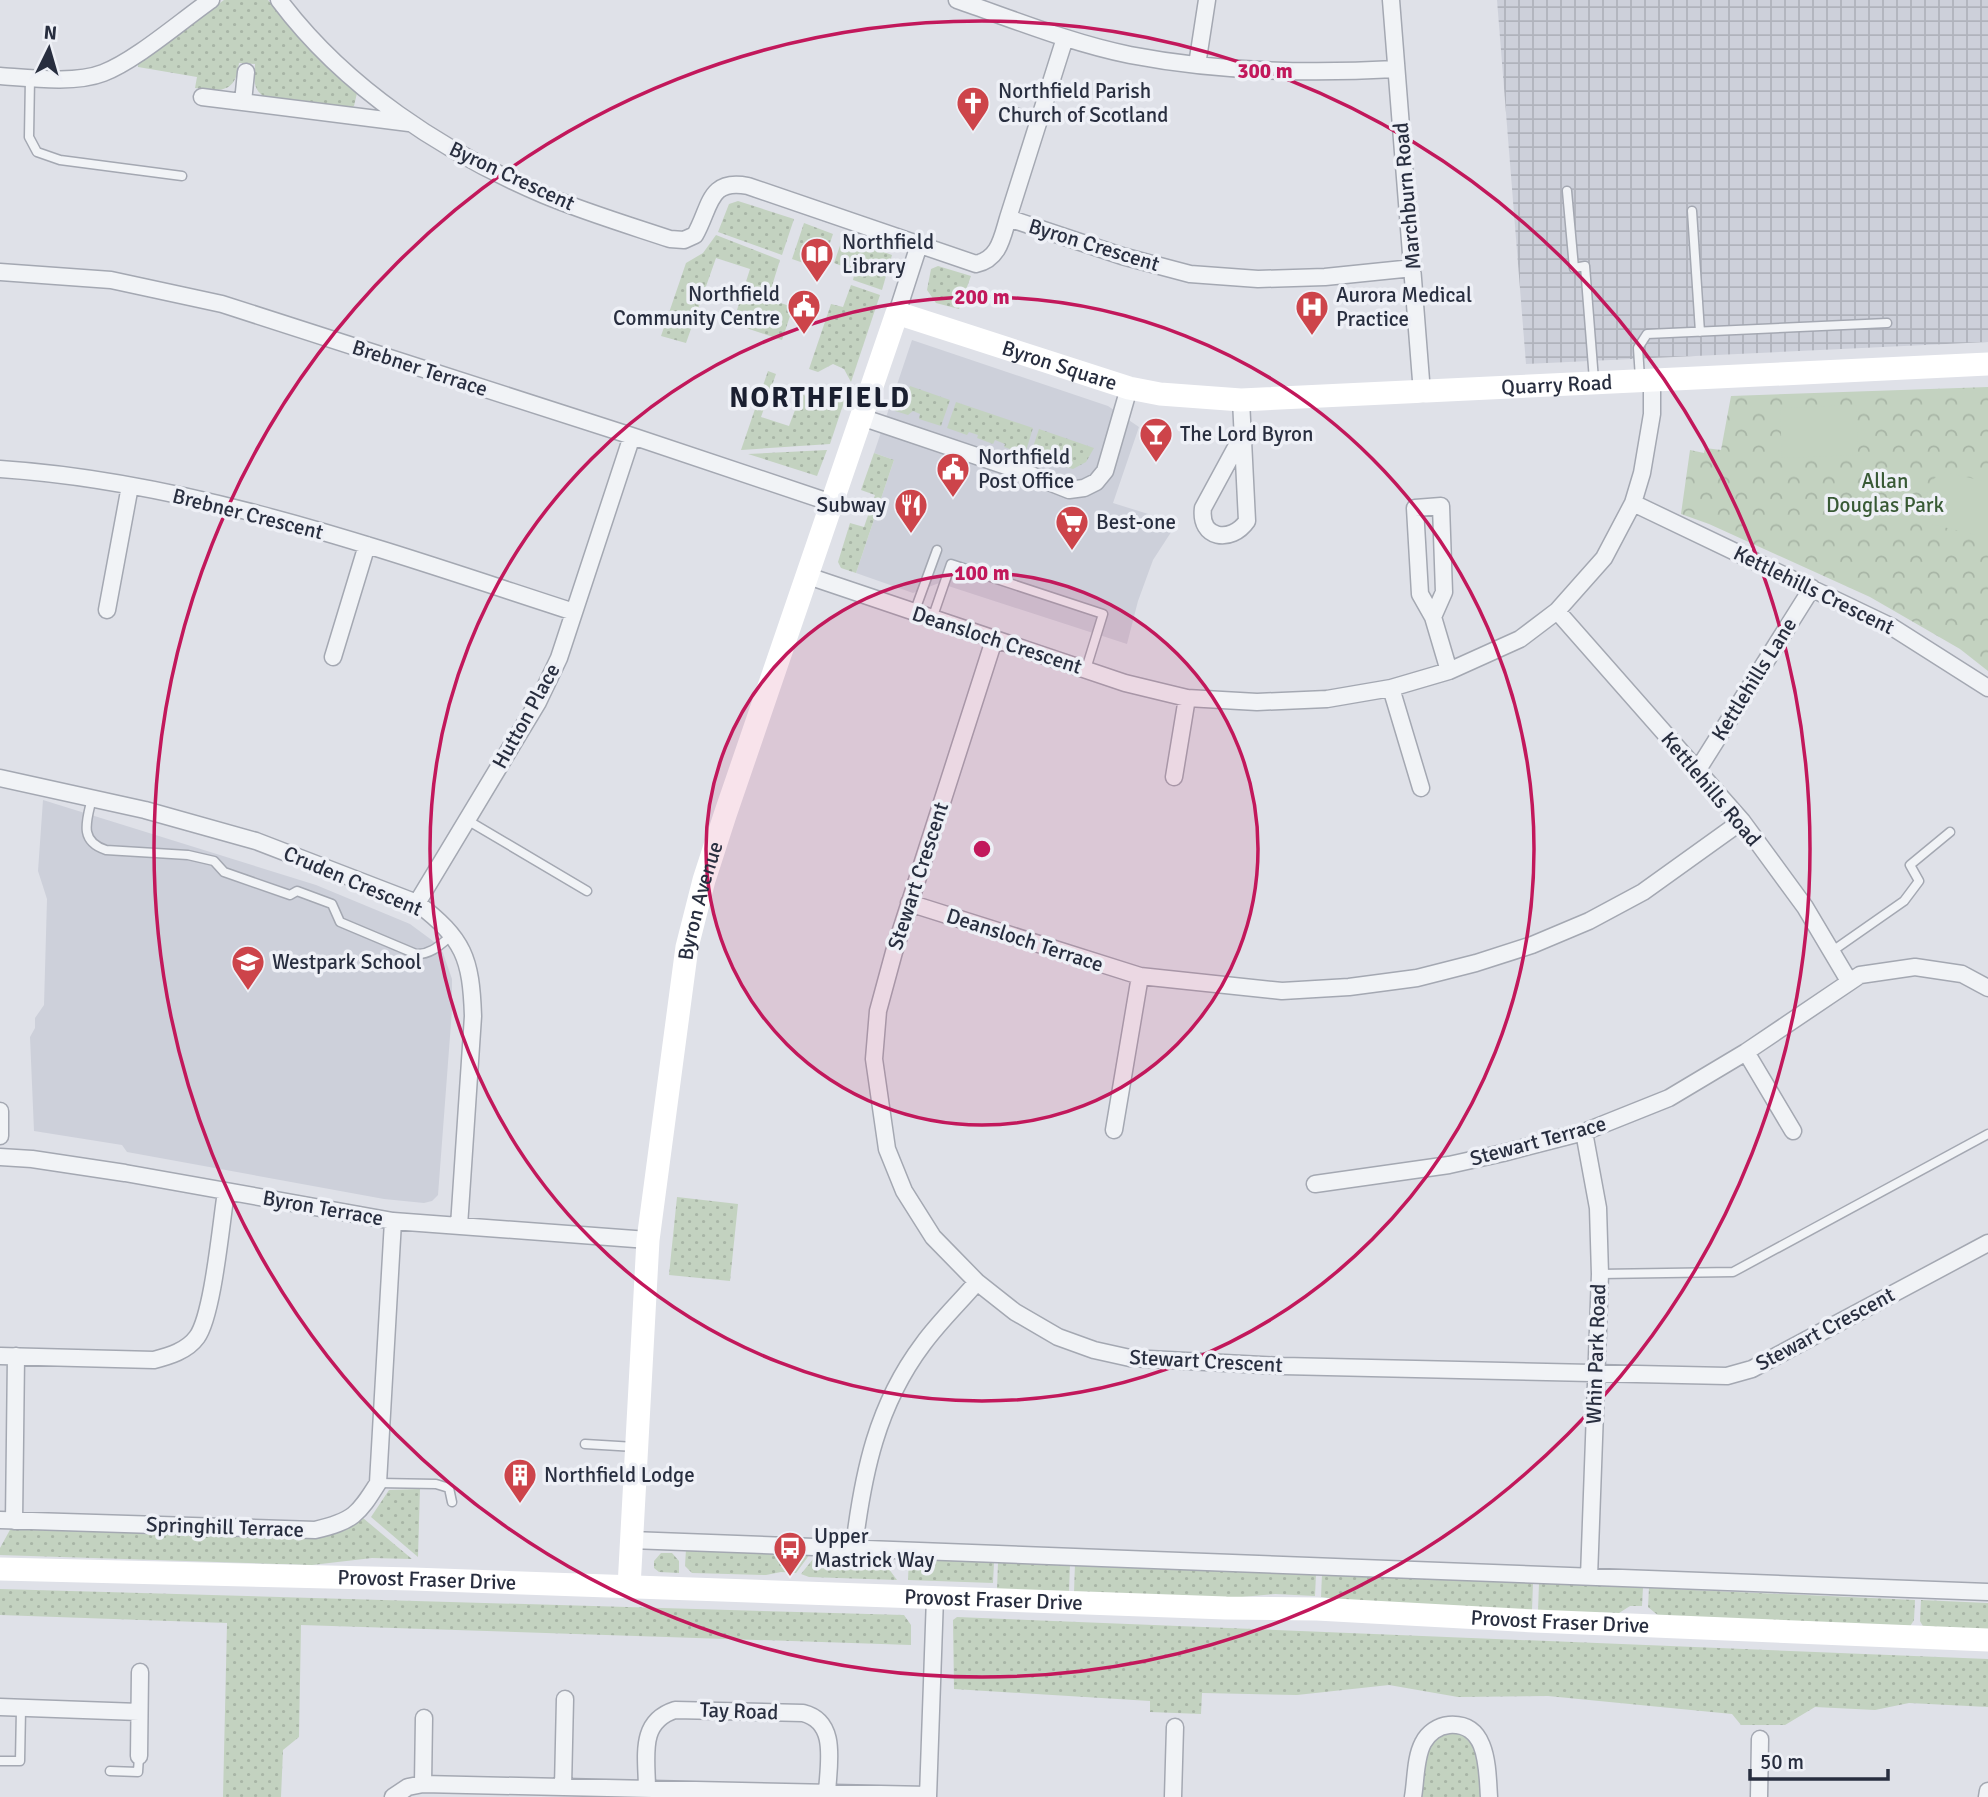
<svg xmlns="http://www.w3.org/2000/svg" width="1988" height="1797" font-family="Signika,sans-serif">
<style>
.built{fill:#cdd0da}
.industrial{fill:url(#industrial-grid)}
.grass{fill:url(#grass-dots)}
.park{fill:url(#park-crowns)}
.pitch{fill:#c3d2c0}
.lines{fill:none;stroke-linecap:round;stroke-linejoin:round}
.lane-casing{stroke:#a4a8b2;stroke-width:11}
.street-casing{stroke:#a4a8b2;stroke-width:19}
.lane{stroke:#f1f3f6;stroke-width:8}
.street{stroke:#f1f3f6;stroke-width:16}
.secondary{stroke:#fff;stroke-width:23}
.ring{fill:none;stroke:#c2185b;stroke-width:3.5}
.labels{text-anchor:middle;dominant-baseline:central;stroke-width:7;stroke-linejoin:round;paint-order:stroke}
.poi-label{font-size:21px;fill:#282e3f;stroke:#eef0f6;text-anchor:start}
.street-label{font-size:21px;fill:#282e3f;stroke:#eef0f6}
.park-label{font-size:21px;fill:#385a35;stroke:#eef0f6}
.district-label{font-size:28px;font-weight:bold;letter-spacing:2px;fill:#1a1f30;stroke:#eef0f6}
.centre{fill:#c2185b;stroke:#eef0f6;stroke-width:3.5}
.ring-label{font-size:21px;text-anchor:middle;font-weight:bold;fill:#c2185b;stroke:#eef0f6;stroke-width:7;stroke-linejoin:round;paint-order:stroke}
</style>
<defs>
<pattern id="industrial-grid" width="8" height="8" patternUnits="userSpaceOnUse" patternTransform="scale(1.75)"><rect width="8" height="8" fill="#cdd0da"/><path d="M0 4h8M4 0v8" fill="none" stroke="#b0b3bc"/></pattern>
<pattern id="grass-dots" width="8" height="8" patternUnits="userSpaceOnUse" patternTransform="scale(1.75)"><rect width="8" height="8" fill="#c3d2c0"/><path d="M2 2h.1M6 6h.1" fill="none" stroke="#a8b5a6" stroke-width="1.8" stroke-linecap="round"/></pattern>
<pattern id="park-crowns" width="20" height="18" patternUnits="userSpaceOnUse" patternTransform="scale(1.75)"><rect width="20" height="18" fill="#c3d2c0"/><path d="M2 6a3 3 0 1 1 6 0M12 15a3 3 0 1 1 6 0" fill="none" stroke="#a8b5a6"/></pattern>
</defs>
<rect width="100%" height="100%" fill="#dfe1e8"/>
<path class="built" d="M912,340L1108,406L1139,427L1113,503L1177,523L1153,560L1138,601L1127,644L939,583L913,593L856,573L894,460L874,453Z
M43,800L316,885L410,924L433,941L443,953L452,979V1010L438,1195L432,1201L424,1203L384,1199L127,1152L122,1145L34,1131L30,1037L35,1028V1018L44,1005L47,899L38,871Z"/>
<path class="industrial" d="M1497,0H1988V342L1526,364Z"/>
<path class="grass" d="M224,0H268L303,41L357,93L354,106L349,109L267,98C252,91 254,79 255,64L239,63C236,93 221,92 195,88L197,77L138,67V62Z
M738,201L794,219L782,255L718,232L729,204Z
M804,223L833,234L821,269L792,259Z
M716,235L780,260L768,299L793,307L782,340L740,326L744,312L737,310L750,269L716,258L686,343L661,336L686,263L703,253Z
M843,237L892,255L882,290L853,280L855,271L834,263Z
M938,266L971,276L959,309L936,303L927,290L931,269Z
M851,285L880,295L851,382L844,369L833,364L818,372L809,369L831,304L843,307Z
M768,371L776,374L761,417L789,426L801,394L809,397L815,409L846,396L830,444L741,450Z
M910,386L950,400L941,426L919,419L920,414L913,411L908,415L895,411L890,404L892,397L905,400Z
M956,402L1033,428L1025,454L1004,447L1005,444L995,440L993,444L977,438L978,435L969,432L967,435L947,428Z
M1039,429L1094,448L1086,462L1073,469L1051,463L1052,459L1044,456L1041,460L1030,456Z
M827,450L817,476L748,454Z
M874,453L894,460L856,573L841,568L838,562L850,523L864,527L875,495L861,490Z
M677,1197L738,1204L730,1281L669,1275Z
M420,1489L418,1557L371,1517L389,1490Z
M363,1518L412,1559L372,1558L312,1565L0,1555V1548L11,1528L315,1538L342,1531Z
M686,1549L810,1554L796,1573L781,1572L766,1575L692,1573L685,1566Z
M661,1553H672L679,1561V1573L659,1572L654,1568V1561Z
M817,1554L880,1557L897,1580L809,1577L801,1574Z
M909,1557L994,1562L993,1583L908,1580Z
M998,1562L1070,1564L1069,1592L997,1590Z
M1075,1563L1316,1574L1315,1596L1275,1594L1220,1599L1074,1593Z
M1322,1574L1533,1583L1532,1610L1383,1605L1321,1597Z
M1539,1583L1643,1587L1642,1606H1630L1619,1613L1538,1611Z
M1649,1588L1915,1600L1914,1620L1909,1628L1660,1617L1648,1607Z
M0,1589L904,1615L911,1625V1645L301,1625L299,1737L283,1750L281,1797H223L227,1623L0,1615Z
M1921,1600L1988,1603V1630L1924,1628L1920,1621Z
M957,1617L1988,1659V1707L1909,1703L1875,1710L1815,1707L1785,1725H1741L1732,1714L1548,1696L1458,1697L1389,1685L1297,1695L1202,1693L1201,1714L1150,1712V1701L954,1689L953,1620Z
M1449,1732C1484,1735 1480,1769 1483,1797H1420C1423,1773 1421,1740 1449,1732Z"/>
<path class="park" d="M1988,387V671L1960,649L1870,597L1709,524L1681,514L1690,450L1704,453L1705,448L1721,450L1731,396Z"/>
<path class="pitch" d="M1856,405L1858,455L1782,458L1780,408Z
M1944,472L1988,482V548L1980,536L1931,524C1926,505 1922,481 1944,472Z"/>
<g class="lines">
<defs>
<path id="lane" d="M30,78L29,137L37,152L60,160L182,176
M1010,110L1038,120
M1567,191L1574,268L1585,266L1594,380
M1692,211L1700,332
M1640,378L1638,348L1647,334L1887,323
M914,613L937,550
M932,619L951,564L1103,614L1086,669
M92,798C87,820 78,841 106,850L188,855L214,861L224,872L290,895L297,891L332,904L340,922L416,954C431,955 441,944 452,935
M467,820L587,891
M1831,952L1904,901L1919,881L1910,865L1950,832
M1600,1274L1733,1272L1988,1134
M585,1444L635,1447
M378,1483L436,1484L449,1488L452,1502
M0,1761H20L21,1709
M110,1771L138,1772L139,1756"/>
<path id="street" d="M279,0C345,88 443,152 544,195C585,212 628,225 670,239L684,240L695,235C711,207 708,178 748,186L976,264C999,259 1002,238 1008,218L1122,256L1190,274L1258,279L1325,277L1413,268
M957,0C1015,20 1071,43 1130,55C1218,72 1308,74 1396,69
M1391,0L1422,393
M1197,65L1207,0
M0,76C29,78 75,84 103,73C135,61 181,21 211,0
M202,97L409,123
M243,102L246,72
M1008,218L1065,38
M0,272L111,280L222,304L632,436L832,503
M897,313L919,245
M1241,400L1247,521C1231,544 1199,539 1203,508L1242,436
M861,417L1021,471L1069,490L1084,488L1096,482L1105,471L1129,388
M0,469C196,482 389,552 574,612
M1633,503L1892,627L1988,688
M808,576L1125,683L1187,698L1257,702L1327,699L1391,688L1449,671L1520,639L1557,611L1604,558L1633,503L1642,473L1652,414V380
M107,610L130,486
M1557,611L1742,821L1805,907L1849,981
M1433,617L1444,592L1441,506L1415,508L1420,594L1433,617L1449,671
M994,640L894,952L878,1011L874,1059L887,1149L904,1191L933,1237L977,1282L1015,1312L1058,1337L1094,1350L1130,1358L1283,1366L1727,1376L1752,1369L1988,1243
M333,657L367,545
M1391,688L1421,788
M1697,771L1812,588
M1174,777L1187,698
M0,778L145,810L256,841L417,903C464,939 471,958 473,1016L459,1226
M417,903L538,702L559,658L632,436
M909,903L1140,976L1282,991L1349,987L1417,978L1476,963L1532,945L1589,921L1643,892L1742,821
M1746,1052L1793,1131
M0,1111V1136
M1114,1130L1140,976
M1584,1132L1598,1208L1600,1274L1589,1577
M0,1157L32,1159L125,1173L393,1221L648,1240
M1315,1184L1449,1165L1503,1153L1584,1132L1669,1098L1746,1052L1860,975L1915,967L1962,974L1988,988
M0,1356L154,1360C169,1356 187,1351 197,1337C213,1315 221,1223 226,1192
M0,1520L315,1530C353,1521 358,1515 378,1483L393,1221
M14,1521L16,1356
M631,1540L1988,1592
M854,1547C863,1473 877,1405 923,1344C939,1322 959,1303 977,1282
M0,1707L139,1712
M139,1756L140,1672
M423,1784L424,1718
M563,1787L565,1699
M647,1790C647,1757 638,1722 675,1710L803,1713C839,1722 828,1765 827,1794
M393,1797L408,1787L423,1784L928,1795
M928,1797L935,1597
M1173,1797L1175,1727
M1413,1797C1416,1780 1415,1758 1423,1743C1428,1733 1438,1726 1449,1725C1489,1722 1487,1770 1489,1797
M1759,1797L1760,1739
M1987,1797L1988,1791"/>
</defs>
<use href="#lane" class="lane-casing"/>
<use href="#street" class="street-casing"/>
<use href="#lane" class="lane"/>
<use href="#street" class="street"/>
<g class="secondary">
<path id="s1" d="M0,1569L413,1579L1226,1608L1317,1609L1535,1621L1988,1640"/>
<path id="s2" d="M629,1587L648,1240L687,947L704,880L725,815L897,313L1129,388L1160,394L1241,400L1988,364"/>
</g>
</g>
<circle cx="982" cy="849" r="276" fill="#c2185b" fill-opacity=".12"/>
<g class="ring">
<circle cx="982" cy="849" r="276"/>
<circle cx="982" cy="849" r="552"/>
<circle cx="982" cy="849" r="828"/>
</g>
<defs>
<symbol id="church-pin" viewBox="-11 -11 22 30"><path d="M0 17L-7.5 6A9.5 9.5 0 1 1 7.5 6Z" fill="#cd444a" stroke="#eef0f6"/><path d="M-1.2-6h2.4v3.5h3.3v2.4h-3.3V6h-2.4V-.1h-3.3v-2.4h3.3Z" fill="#fff"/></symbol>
<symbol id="library-pin" viewBox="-11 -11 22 30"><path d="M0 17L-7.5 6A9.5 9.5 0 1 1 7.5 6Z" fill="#cd444a" stroke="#eef0f6"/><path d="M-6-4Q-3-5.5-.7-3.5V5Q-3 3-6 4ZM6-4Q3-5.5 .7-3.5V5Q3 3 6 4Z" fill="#fff"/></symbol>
<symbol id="civic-pin" viewBox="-11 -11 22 30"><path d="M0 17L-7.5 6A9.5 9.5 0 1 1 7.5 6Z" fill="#cd444a" stroke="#eef0f6"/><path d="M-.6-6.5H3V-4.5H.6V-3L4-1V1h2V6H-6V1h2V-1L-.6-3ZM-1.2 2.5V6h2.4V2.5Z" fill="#fff"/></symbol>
<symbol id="hospital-pin" viewBox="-11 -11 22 30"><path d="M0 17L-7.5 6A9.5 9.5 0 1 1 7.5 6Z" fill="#cd444a" stroke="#eef0f6"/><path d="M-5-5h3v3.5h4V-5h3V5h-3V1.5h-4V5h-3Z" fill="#fff"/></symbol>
<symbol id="bar-pin" viewBox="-11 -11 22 30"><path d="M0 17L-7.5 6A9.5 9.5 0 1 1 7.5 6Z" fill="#cd444a" stroke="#eef0f6"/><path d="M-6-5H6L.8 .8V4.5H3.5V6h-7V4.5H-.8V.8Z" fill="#fff"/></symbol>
<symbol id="restaurant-pin" viewBox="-11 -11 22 30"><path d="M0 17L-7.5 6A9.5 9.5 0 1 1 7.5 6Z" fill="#cd444a" stroke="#eef0f6"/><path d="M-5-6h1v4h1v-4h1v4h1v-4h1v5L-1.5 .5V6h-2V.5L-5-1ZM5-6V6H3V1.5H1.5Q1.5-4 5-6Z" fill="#fff"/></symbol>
<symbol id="supermarket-pin" viewBox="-11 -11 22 30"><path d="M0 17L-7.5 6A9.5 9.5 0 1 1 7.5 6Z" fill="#cd444a" stroke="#eef0f6"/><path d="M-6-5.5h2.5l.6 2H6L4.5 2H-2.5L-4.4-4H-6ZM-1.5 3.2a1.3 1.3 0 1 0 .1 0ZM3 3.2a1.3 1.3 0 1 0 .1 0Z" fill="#fff"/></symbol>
<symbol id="school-pin" viewBox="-11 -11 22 30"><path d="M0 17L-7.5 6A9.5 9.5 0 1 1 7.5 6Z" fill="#cd444a" stroke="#eef0f6"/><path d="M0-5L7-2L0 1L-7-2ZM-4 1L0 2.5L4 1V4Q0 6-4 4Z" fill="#fff"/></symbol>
<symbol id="building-pin" viewBox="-11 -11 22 30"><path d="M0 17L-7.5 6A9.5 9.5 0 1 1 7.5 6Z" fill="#cd444a" stroke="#eef0f6"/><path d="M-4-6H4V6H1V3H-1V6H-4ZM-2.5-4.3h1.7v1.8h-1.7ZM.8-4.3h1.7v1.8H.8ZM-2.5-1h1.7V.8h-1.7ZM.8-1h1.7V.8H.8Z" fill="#fff"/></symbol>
<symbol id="bus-pin" viewBox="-11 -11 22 30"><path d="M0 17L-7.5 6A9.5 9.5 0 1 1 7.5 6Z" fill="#cd444a" stroke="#eef0f6"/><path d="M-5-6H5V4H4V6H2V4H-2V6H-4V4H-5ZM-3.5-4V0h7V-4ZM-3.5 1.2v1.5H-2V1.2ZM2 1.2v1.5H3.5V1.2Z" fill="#fff"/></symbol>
</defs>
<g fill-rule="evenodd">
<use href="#church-pin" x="954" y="84" width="38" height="52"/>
<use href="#library-pin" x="798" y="235" width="38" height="52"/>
<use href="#civic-pin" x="785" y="287" width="38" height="52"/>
<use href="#hospital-pin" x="1293" y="288" width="38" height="52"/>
<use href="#bar-pin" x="1137" y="415" width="38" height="52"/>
<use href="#civic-pin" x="934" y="450" width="38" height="52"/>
<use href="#restaurant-pin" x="892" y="486" width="38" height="52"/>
<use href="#supermarket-pin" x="1053" y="503" width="38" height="52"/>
<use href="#school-pin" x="229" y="943" width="38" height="52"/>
<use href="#building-pin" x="501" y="1456" width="38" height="52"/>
<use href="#bus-pin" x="771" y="1529" width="38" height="52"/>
</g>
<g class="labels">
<g class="poi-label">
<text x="998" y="91">Northfield Parish<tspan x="998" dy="24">Church of Scotland</tspan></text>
<text x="842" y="242">Northfield<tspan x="842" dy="24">Library</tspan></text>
<text x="780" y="294" text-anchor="end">Northfield<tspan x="780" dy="24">Community Centre</tspan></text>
<text x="1336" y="295">Aurora Medical<tspan x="1336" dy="24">Practice</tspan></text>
<text x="1180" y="434">The Lord Byron</text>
<text x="978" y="457">Northfield<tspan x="978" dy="24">Post Office</tspan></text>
<text x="886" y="505" text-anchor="end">Subway</text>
<text x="1096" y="522">Best-one</text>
<text x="272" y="962">Westpark School</text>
<text x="544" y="1475">Northfield Lodge</text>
<text x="814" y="1536">Upper<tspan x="814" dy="24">Mastrick Way</tspan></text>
</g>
<g class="street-label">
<text transform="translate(512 176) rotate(25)">Byron Crescent</text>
<text transform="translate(1407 196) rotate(-95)">Marchburn Road</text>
<text transform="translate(1094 245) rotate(17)">Byron Crescent</text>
<text stroke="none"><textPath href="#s2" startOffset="1482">Byron Square</textPath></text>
<text transform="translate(420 368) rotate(18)">Brebner Terrace</text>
<text stroke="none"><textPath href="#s2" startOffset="1984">Quarry Road</textPath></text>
<text transform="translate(248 514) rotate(14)">Brebner Crescent</text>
<text transform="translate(1814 590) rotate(26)">Kettlehills Crescent</text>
<text transform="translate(997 640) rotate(18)">Deansloch Crescent</text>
<text transform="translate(1754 679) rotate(-58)">Kettlehills Lane</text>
<text transform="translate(526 716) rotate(-61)">Hutton Place</text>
<text transform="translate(1711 789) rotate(50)">Kettlehills Road</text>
<text transform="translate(918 876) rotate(-72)">Stewart Crescent</text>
<text transform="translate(353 881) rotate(23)">Cruden Crescent</text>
<text stroke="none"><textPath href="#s2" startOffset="691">Byron Avenue</textPath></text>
<text transform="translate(1025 940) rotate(18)">Deansloch Terrace</text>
<text transform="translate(1538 1141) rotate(-15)">Stewart Terrace</text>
<text transform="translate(323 1208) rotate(10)">Byron Terrace</text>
<text transform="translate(1825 1329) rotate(-28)">Stewart Crescent</text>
<text transform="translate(1596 1354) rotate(-88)">Whin Park Road</text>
<text transform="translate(1206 1361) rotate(3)">Stewart Crescent</text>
<text transform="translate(225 1527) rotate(2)">Springhill Terrace</text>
<text stroke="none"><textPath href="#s1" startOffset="427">Provost Fraser Drive</textPath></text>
<text stroke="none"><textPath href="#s1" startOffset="994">Provost Fraser Drive</textPath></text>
<text stroke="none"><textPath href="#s1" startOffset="1561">Provost Fraser Drive</textPath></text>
<text transform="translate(739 1711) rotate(2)">Tay Road</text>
</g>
<g class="park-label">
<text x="1885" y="481">Allan<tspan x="1885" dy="24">Douglas Park</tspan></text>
</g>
<g class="district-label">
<text x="820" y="398">NORTHFIELD</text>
</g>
</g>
<circle cx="982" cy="849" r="10" class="centre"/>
<g class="ring-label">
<text x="1265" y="78">300 m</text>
<text x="982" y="304">200 m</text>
<text x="982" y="580">100 m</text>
</g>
<g transform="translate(49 49) rotate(5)" stroke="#eef0f6" stroke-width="5" paint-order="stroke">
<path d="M0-5L12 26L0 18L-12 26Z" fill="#282e3f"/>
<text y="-10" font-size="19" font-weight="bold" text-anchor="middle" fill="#282e3f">N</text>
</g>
<path d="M1750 1769v10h138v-10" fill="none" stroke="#282e3f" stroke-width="3.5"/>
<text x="1760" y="1769" font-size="21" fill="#282e3f" stroke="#eef0f6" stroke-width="5" paint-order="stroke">50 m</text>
</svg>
